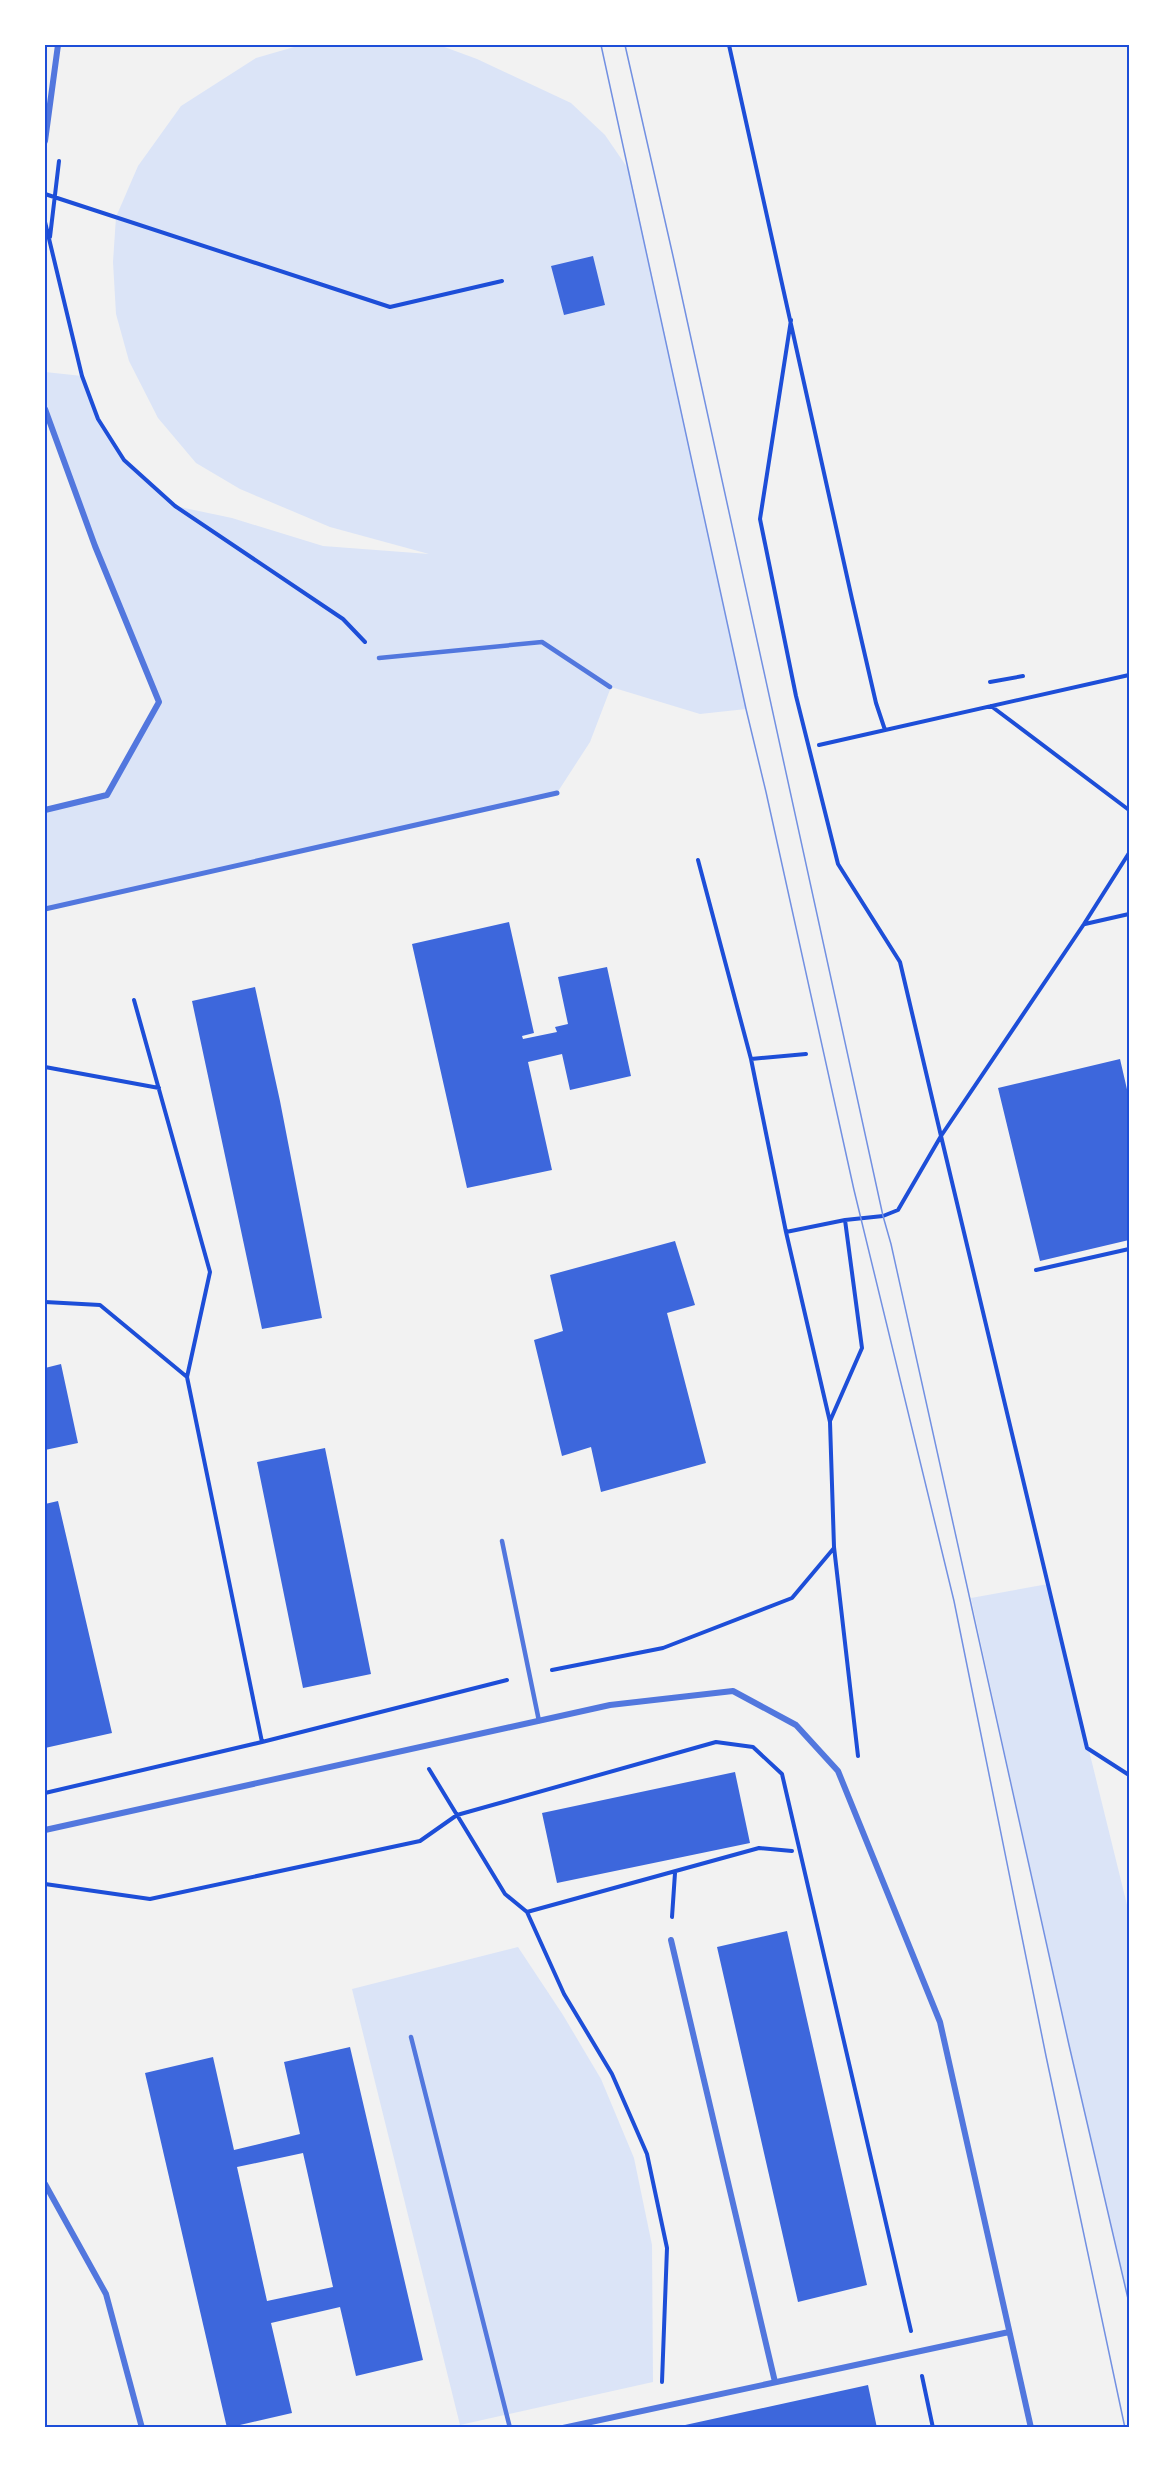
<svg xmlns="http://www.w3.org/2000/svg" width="1174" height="2473" font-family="Spectral,serif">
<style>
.green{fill:#dbe4f7}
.building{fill:#3d67dc;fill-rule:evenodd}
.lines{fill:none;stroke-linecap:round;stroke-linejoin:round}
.path{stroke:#1d4ed8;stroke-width:4}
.service{stroke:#5277de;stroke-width:4.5}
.pedestrian{stroke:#5277de;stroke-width:5}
.minor{stroke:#5277de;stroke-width:6}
.tram{stroke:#7290e2;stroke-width:1.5}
.neatline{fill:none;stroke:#1d4ed8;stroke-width:2}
</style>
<rect width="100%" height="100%" fill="#f2f2f2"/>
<path class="green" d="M301,45H439L477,59L571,103L605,135L629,170L746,709L700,714L611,687L590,742L557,793L45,909V810L107,795L159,702L95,546L45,409V372L82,376L98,419L124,460L175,506L232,518L323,546L429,554L330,527L240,489L196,463L158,418L129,361L116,314L113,262L116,217L138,166L181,106L256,58Z
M1048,1584L1129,1913V2303L1069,2045L971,1598Z
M518,1947L563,2015L601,2079L634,2158L652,2245L653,2382L460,2425L352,1989Z"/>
<path class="building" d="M593,256L605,305L564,315L551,266Z
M509,922L534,1033L522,1036L523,1039L557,1032L555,1027L568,1024L558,977L607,967L631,1076L570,1090L562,1054L528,1062L552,1170L467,1188L412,944Z
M255,987L280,1101L322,1318L262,1329L192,1001Z
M1120,1059L1129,1098V1240L1040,1261L998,1088Z
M675,1241L695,1305L667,1313L706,1463L601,1492L591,1447L562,1456L534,1340L563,1331L550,1275Z
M61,1364L78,1443L45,1450V1368Z
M325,1448L371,1674L303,1688L257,1462Z
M58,1501L112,1733L45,1748V1504Z
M735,1772L750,1843L557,1883L542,1813Z
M787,1931L867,2285L798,2302L717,1947Z
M350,2047L423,2360L356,2376L340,2307L271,2323L292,2413L227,2428L145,2073L213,2057L234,2150L300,2134L284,2062ZM303,2153L333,2287L267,2301L237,2167Z
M868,2385L877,2428H676V2427Z"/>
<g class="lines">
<path class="path" d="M729,45L852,599L876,703L885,730
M45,194L390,307L502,281
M45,222L82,376L98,419L124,460L175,506L343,619L365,642
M50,237L59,161
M990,682L1023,676
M991,706L1129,810
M819,745L1129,675
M1129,853L1084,924L941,1136L1087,1748L1129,1775
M698,860L751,1059L786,1232L830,1422L834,1547L858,1756
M1085,924L1129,914
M134,1000L210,1272L187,1377L262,1742
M751,1059L806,1054
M45,1067L159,1088
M786,1232L845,1220L883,1216L898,1210L941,1136L900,962L838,864L796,696L760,519L791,320
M1036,1270L1129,1249
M45,1302L100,1305L187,1377
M830,1421L862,1348L845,1220
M552,1670L663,1648L792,1598L834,1548
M429,1769L457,1815L716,1742L753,1747L782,1774L911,2331
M45,1793L262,1742L507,1680
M45,1884L150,1899L420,1841L457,1815L505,1894L527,1912L564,1994L612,2074L647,2154L667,2248L662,2382
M527,1912L759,1848L792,1851
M672,1917L675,1873
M922,2376L933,2428"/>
<path class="service" d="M379,658L542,642L610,687
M502,1541L539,1721
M411,2037L510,2428"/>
<path class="pedestrian" d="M45,909L557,793"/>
<path class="minor" d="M45,141L58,45
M45,409L95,546L159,702L107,795L45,810
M45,1830L610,1705L733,1691L796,1725L838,1771L940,2022L1031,2428
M671,1940L775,2382
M45,2184L106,2294L142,2428
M563,2428L1009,2332"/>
<path class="tram" d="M601,45L746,709L766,792L854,1190L954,1601L1046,2056L1125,2428
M625,45L673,256L883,1216L891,1244L1069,2045L1129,2303"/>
</g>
<rect width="1174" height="2473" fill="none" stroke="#ffffff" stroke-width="93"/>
<rect x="46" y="46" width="1082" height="2380" class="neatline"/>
</svg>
